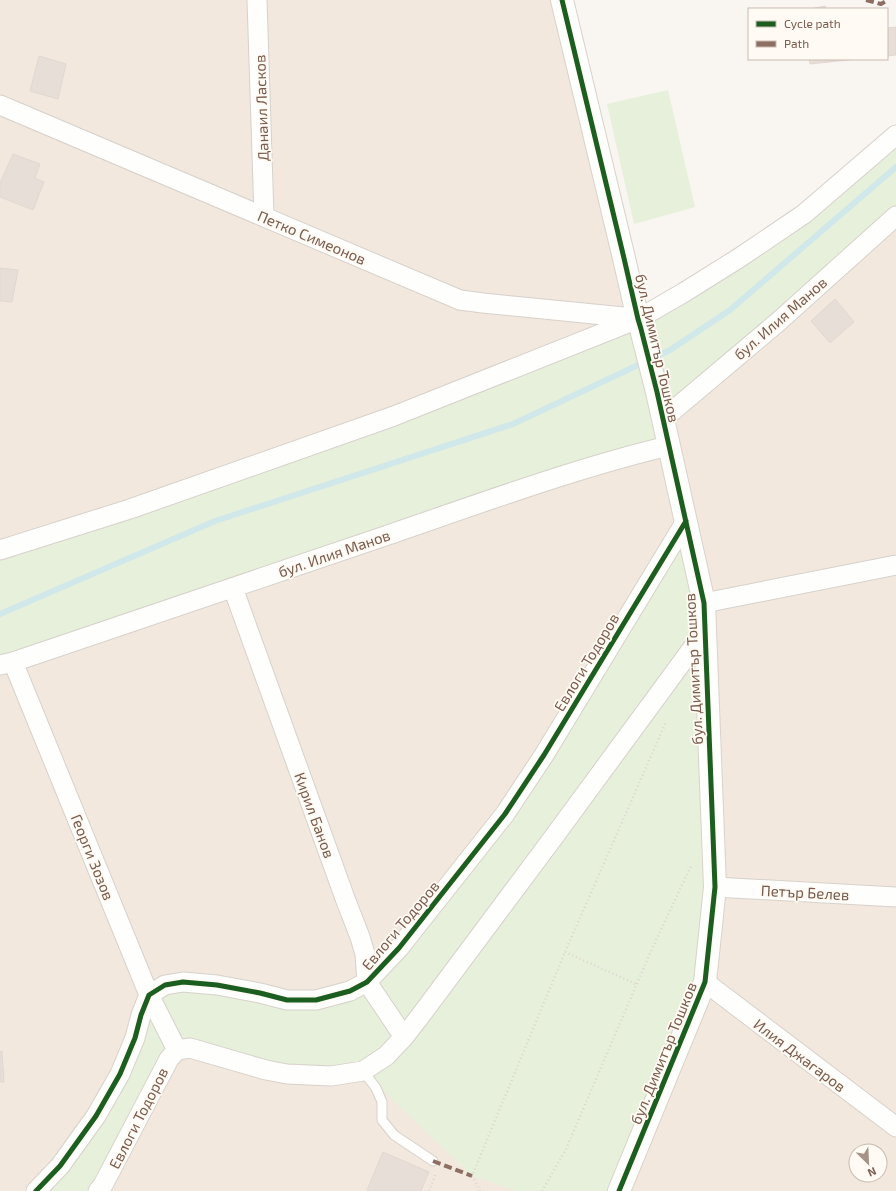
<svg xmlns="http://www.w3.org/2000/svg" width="896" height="1191" font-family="'Exo 2',sans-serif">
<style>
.residential{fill:#f2e8de;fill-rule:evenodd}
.green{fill:#e7f0db}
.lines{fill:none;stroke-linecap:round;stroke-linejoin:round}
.stream{stroke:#d0e8ea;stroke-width:6}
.building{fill:#e6ded7;stroke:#e2d8d2}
.lane-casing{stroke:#d7d1cb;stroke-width:11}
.street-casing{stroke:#d7d1cb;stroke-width:21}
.secondary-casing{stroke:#d9d2cb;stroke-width:24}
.path{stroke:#dcd5d0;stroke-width:2.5;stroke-dasharray:1 3;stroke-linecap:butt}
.lane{stroke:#fefefd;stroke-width:9}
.street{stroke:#fefefd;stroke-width:19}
.secondary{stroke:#fefefd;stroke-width:22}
.quiet{stroke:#8d6e63;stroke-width:4;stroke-dasharray:8 4;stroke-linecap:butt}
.cycleway-casing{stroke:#fffaf3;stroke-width:8}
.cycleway{stroke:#1b5e20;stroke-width:5}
.labels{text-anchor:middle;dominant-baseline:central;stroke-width:3.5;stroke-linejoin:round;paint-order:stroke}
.street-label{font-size:15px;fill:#7a5c4d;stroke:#fffaf3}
</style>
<rect width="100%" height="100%" fill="#f9f5f0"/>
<path class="residential" d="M0,0H562L638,318L683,293L896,135V1191H0ZM856,1151H880V1175H856Z"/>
<path class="green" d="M668,90L695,207L634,224L607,104Z
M896,135V216L663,419L668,446L0,665V550L394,416L683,293Z
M686,521L704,603L705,982L619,1191H517L472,1176L363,1071L331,1076L177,1050L98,1191H36L60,1166L165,985L260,993L350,991L454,880Z"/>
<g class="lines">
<path class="stream" d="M0,614L215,521L513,424L670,350L730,310L896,167"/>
</g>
<path class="building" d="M825,6L826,9H810Z
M896,27V55L887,56V28Z
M39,56L66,64L58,99L30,91Z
M809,59H857L810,64Z
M13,154L40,164L35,178L44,182L33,210L0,197V183Z
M0,268L18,270L12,302L0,301Z
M835,299L854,322L830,343L811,321Z
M2,1051L4,1082H0V1052Z
M383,1152L429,1172L421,1191H370L367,1190Z"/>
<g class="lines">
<defs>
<path id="lane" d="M363,1071L376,1088L382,1102V1120L394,1135L433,1161"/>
<path id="street" d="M257,0L264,216
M0,105L460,300L483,303L634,318
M663,419L778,322L896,216
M0,550L130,509L394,416L638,319L683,293L739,258L804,214L896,135
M233,588L346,901L360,937L365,954L367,982L404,1037
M704,603L896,565
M13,662L149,995L177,1050
M0,665L13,662C138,620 263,578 388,535C481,503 573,469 668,446
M715,887L896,897
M705,982L896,1127
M36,1191L60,1166L96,1116L120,1074L135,1038L141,1015L149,995L165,985L183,982L217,985L260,993L287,1000H316L350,991L367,982L399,948L505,814L544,755L686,521
M98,1191L103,1185L169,1059L177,1050L190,1048L266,1070L287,1074L331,1076L363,1071L386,1056L404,1037L421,1015L553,838L705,631"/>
<path id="secondary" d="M562,0L623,254L638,319L641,329L657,392L704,603L715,887L705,982L619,1191"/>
</defs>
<use href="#lane" class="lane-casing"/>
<use href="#street" class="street-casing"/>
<use href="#secondary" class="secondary-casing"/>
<path class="path" d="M565,952L636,984
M429,1191L435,1175
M480,1191L472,1176L565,952L666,722
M542,1191L566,1149L651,951L691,866"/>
<use href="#lane" class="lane"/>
<use href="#street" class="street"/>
<use href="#secondary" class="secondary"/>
<path class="quiet" d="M866,0L881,4L888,0
M433,1161L472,1176"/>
<defs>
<path id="cycleway" d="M562,0L623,254L638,319L641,329L657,392L704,603L715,887L705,982L619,1191
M36,1191L60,1166L96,1116L120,1074L135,1038L141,1015L149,995L165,985L183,982L217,985L260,993L287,1000H316L350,991L367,982L399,948L505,814L544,755L686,521"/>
</defs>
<use href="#cycleway" class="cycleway-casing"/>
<use href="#cycleway" class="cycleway"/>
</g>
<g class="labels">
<g class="street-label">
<text transform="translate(261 108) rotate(-92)">Данаил Ласков</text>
<text transform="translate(312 237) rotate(23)">Петко Симеонов</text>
<text transform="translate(780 318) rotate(-41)">бул. Илия Манов</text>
<text transform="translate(658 348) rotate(77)">бул. Димитър Тошков</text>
<text transform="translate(334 553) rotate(-19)">бул. Илия Манов</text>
<text transform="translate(586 662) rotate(-59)">Евлоги Тодоров</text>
<text transform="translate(693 669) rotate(-93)">бул. Димитър Тошков</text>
<text transform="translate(315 815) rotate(70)">Кирил Банов</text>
<text transform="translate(93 857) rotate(68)">Георги Зозов</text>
<text transform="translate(805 892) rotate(3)">Петър Белев</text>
<text transform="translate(400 925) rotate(-50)">Евлоги Тодоров</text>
<text transform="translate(663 1053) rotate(-68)">бул. Димитър Тошков</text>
<text transform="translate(800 1055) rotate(37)">Илия Джагаров</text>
<text transform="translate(138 1118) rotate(-63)">Евлоги Тодоров</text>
</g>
</g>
<rect x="748" y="8" width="140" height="52" fill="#fffaf3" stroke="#cabbb1"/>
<rect x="756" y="21" width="20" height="6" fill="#1b5e20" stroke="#cabbb1"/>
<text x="784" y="28" font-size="12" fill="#7a5c4d">Cycle path</text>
<rect x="756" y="41" width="20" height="6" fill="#8d6e63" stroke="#cabbb1"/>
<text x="784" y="48" font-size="12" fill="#7a5c4d">Path</text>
<g transform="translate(868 1163) rotate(156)"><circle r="19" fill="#fffaf3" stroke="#cabbb1"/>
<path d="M0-3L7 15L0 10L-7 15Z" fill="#a69286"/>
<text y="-6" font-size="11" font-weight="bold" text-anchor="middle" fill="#7a5c4d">N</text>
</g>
</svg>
